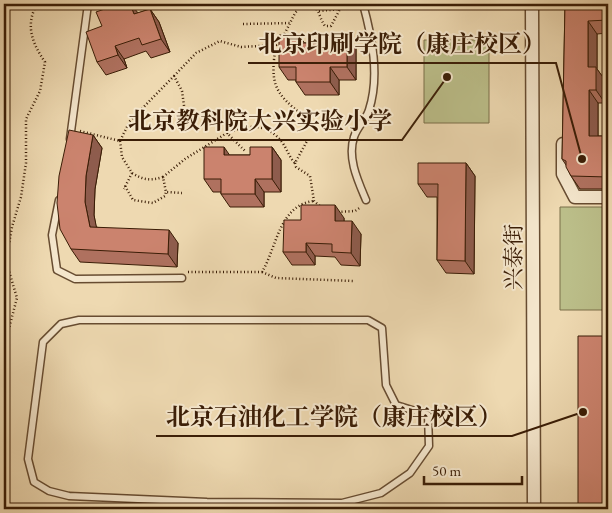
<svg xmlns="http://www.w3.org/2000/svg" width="612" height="513" font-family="'EB Garamond','Noto Serif SC',serif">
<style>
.green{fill:#bbbe89;stroke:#7a6e48}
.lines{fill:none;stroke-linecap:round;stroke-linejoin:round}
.service-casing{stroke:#674c31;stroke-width:9}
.minor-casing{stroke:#674c31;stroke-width:15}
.path{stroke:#3a1d06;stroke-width:2.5;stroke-dasharray:1 2.5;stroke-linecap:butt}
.service{stroke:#f4e6cc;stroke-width:6}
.minor{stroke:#f4e6cc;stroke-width:12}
.wall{fill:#af715f;stroke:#3a1d06}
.shaded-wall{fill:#8e5c4d;stroke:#3a1d06}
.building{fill:#cb836e;stroke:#3a1d06}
.labels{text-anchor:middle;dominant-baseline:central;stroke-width:4;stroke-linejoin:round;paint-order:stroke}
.street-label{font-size:22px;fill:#3a1d06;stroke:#f4e6cc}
.leader{fill:none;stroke:#3a1d06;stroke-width:2}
.callout-dot{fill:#3a1d06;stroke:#f4e6cc;stroke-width:2}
.callout-label{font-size:24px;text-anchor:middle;font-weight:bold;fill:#3a1d06;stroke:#f4e6cc;stroke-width:4;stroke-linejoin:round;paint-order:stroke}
</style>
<rect width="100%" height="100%" fill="#eed9b1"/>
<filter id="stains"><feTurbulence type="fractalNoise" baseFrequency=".004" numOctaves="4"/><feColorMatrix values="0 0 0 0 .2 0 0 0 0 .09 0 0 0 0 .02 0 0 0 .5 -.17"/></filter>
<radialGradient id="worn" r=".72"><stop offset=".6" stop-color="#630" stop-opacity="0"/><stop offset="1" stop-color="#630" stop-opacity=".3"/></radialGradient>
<path class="green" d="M424,40H489V123H424Z
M560,207H608V310H560Z"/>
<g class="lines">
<defs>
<path id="service" d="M363,4C372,37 380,76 369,110C366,120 357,127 354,137C347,158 358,181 366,200
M70,139L88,4
M59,200L52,235L57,270L75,279L182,278
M79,320H368L382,328L386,385L396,405L428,415L429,446L410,473L381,493L342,503L207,502L69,496L49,491L34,482L28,459L43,342L61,324Z"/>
<path id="minor" d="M532,4L534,509
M563,144V174L575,197H608"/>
</defs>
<use href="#service" class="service-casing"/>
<use href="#minor" class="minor-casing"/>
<path class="path" d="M133,10L150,4
M319,11L340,9
M243,24L292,23
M283,37L295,13L302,5C323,7 316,13 325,26H331L340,9L356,5
M276,45C270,82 273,93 304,116
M174,76L196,53L220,41L241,47L276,45L280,41
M80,131L120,141L130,121L174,76L182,91L186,120L177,126
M227,133C248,125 266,122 282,142C287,149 289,157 295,163L307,141
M120,141L122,157L132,173L124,189
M295,163L296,167L310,176L314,201L321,207
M132,173C143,180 151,181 163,177L166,192L182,193
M163,177L185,159L227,133L245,151
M125,186L133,200L153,203L165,196L166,192
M338,212L355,211L361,207
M188,272H262C277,247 279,205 314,201
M262,272L276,278L354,281
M4,347L17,298L6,261L12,227L21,197L26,163V119L40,91L45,62C32,43 25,25 37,4"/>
<use href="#service" class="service"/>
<use href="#minor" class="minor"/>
</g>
<path class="wall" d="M565,4H608V33L597,34V69L605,80V103H598V136H608V189H580L571,176L566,165L562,159Z
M150,9L159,22L170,52L151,58L146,51L124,59L127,68L106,75L97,62L138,13Z
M305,43L356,48V80H339V95H305L296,82V80H288L279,67Z
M93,135L102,148L95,189L94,215L96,227L178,243L177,267L80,262L71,249Z
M272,147L281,160V192H264V207H230L221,194V192H213L204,179L230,155H250Z
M466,163L475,176L474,274L446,273L437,260V197H427L418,184Z
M344,218V221L361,234L360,266L341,265L335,257L315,256V265H292L283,252L301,220Z"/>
<path class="shaded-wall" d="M130,4H131L138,13L134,14Z
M150,9L159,22L170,52L161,39Z
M588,21L597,34V69L605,80V103L596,90L588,67Z
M299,35L308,48L299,43Z
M347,35L356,48V80L347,67Z
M115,46L124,59L127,68L118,55Z
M330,67L339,80V95L330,82Z
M589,90L598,103V149L589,136Z
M93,135L102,148L95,189L94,215L99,240L90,227L85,202L86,176Z
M224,147L233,160L224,155Z
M272,147L281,160V192L272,179Z
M466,163L475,176L474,274L465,261Z
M255,179L264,192V207L255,194Z
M335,205L344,218V234L335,221Z
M352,221L361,234L360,266L351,253Z
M169,230L178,243L177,267L168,254Z
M306,243L315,256V265L306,252Z
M605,375L608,380V505L604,499Z"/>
<path class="building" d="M119,4H130L134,14L150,9L161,39L142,45L139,38L115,46L118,55L97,62L86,32L102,26L96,12Z
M565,4H608V20L588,21V67H596V90H589V136H608V177L571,176L566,167V161L562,159Z
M279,35H299V43H325V35H347V67H330V82H296V67H279Z
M69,130L93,135L86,176L85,202L90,227L169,230L168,254L71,249L60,229L57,203L59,176Z
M204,147H224V155H250V147H272V179H255V194H221V179H204Z
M418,163H466L465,261L437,260L438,184H418Z
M301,205H335V221H352L351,253L332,252V244L306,243V252H283L284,220H301Z
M578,336H608V375H605L604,499H608V509H578Z"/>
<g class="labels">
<g class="street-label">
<text transform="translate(513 257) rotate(-90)">兴泰街</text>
</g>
</g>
<path class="leader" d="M582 159L556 63H248M447 77L402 140H118M583 412L512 436H156"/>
<g class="callout-dot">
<circle cx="582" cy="159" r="5"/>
<circle cx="447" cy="77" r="5"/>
<circle cx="583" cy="412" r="5"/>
</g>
<g class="callout-label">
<text x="402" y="52">北京印刷学院（康庄校区）</text>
<text x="260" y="129">北京教科院大兴实验小学</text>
<text x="334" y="425">北京石油化工学院（康庄校区）</text>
</g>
<rect width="612" height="513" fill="none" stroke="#eed9b1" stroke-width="20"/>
<rect x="5" y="5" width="602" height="503" fill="none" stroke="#3a1d06" stroke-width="2.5"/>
<rect x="10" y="10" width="592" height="493" fill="none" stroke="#3a1d06"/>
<path d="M424 476v8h98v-8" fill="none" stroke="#3a1d06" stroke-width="2.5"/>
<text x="432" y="476" font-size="15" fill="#3a1d06" stroke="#f4e6cc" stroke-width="4" paint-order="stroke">50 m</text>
<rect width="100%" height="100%" filter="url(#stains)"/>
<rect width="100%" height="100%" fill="url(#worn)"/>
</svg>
